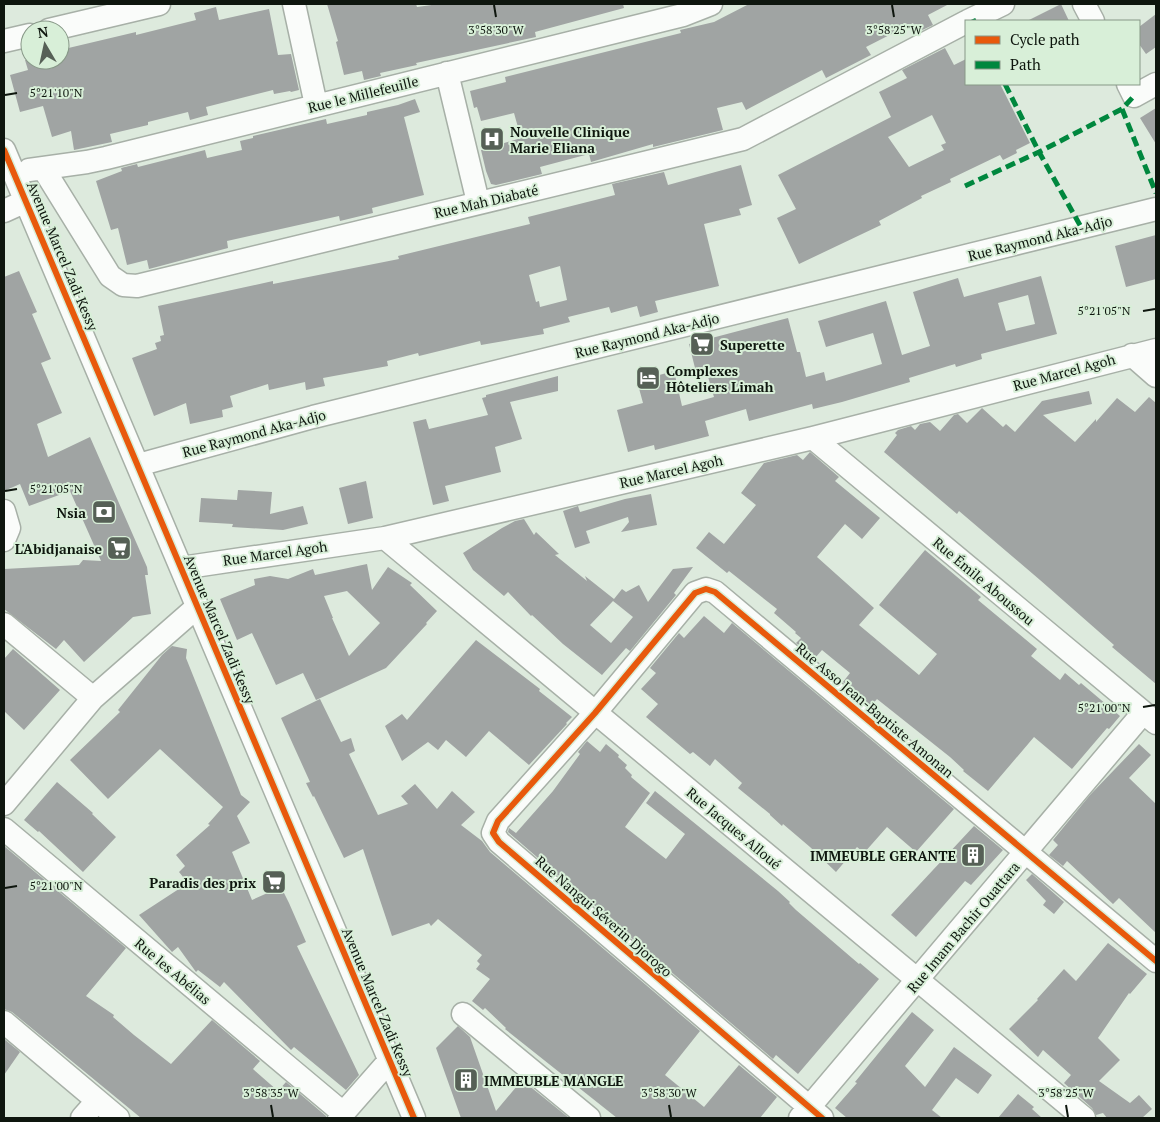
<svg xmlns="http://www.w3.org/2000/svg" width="1160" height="1122" font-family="'PT Serif',serif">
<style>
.building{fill:#a0a4a3;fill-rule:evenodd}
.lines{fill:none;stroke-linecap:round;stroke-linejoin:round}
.minor-casing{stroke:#a7b0a7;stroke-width:25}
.minor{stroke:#fafcfa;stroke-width:22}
.quiet{stroke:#00873e;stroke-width:5;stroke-dasharray:10 5;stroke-linecap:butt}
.cycleway-casing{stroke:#d8efd8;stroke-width:9}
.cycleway{stroke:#e8590c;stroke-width:6}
.ticks{fill:none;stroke:#0e160e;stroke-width:2}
.labels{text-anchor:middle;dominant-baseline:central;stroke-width:4;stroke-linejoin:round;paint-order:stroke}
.street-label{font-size:14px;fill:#0e160e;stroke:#d8efd8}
.poi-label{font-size:14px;font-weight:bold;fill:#0e160e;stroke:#d8efd8;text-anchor:start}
.ticks-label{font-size:12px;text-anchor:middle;fill:#0e160e;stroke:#d8efd8;stroke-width:4;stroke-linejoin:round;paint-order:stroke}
</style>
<rect width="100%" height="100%" fill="#ddeadd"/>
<path class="building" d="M327,4H416L417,7L439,4H623L624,8L535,32L536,37L416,63L417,65L380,73L381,76L364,80L362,71L344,75L336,42L338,41Z
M749,4H949L928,15L933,25L918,32L913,23L866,47L871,55L826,78L822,70L746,110L742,102L717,108L723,130L653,147V144L591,162L589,154L540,167L542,174L496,185L491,184L486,171L481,150L521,138L514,113L481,121L477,107L474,108L470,91L506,82L505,77L681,33L680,30L714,22Z
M1061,4L1069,21H1027Z
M216,7L219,20L269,9L278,55L291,54L299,90L291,92L290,91L274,94L273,90L206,107L208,115L190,120L188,112L148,122V125L110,134L112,142L74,150L71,131L52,137L43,106L20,112L10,75L28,70L25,60H60V50L136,32V35L196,20L194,13Z
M1156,14V47L1146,54L1139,44V27Z
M945,48L954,65L966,59V84H1000L1030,143L1016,150L1017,153L1003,160L1000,155L950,179L951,182L921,196L922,198L879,221L881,225L799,264L777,218L796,209L778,175L891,117L879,92L907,78L902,70ZM932,115L946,143L941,145L944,150L909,167L888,137Z
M415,99L420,112L404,117L424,195L372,208L373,213L340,221L339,216L227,241L228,248L149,269L147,260L127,265L118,228L111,230L96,181L122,171L121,168L137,164L138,167L205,150L207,158L242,150L240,141L253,138V136L326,119L327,124L367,115V112L398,105Z
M1156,108V144L1140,118Z
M741,165L752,205L739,209L741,215L704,224L719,286L655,301L658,312L640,317L637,306L611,313L609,307L568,317L570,322L543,329L544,334L481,345L480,341L419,356L418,353L387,361L388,366L323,378L325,386L306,390L305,382L269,390L268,384L230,396L233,407L222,410L223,417L190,424L186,403L154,416L132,358L157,349L155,343L161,341L160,336L164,335L158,306L273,281V284L399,259L398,256L530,224L528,217L615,195L612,184L664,172L668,185ZM560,266L567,300L540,307L539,301L536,302L529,275Z
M1156,235V279L1126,287L1115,246Z
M19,271L37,312L32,314L51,359L41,363L62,413L37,424L48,457L90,437L147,567L148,575H145L151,614L133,617L84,662L64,640L56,649L4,609V569L79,565L83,560L101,561L70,491L29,506L20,484L4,491V277Z
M1041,276L1057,334L981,354L982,359L956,367L955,364L909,378L910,382L842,402L813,409L812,404L749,421L746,409L705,421L709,436L655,450L654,445L628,452L617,410L643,403L637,381L674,371L682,406L714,397L706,370L696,372L689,344L788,318L797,352H800L806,377L824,372L826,381L882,364L873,333L826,347L818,321L886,301L902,355L930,346L913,292L958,278L964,297ZM1028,295L1035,324L1006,331L998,303Z
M558,376V391L510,402L522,439L495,447L501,472L445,486L449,501L433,505L413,422L426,419L429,429L488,415L482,398L486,397V395Z
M1089,391L1092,404L1043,415L1075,442L1096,419V422L1117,398L1135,412L1149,397L1156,403V684L1112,647L1114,645L1040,580L959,511L957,514L884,452L897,435L895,433L898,430L911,426L915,430L920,424L930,422L940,431L954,415L958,414L967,423L982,408L1003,427L1006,424L1015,432L1042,401Z
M810,452L839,477L835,481L880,518L862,539L845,524L817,557L874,608L859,625L919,675L937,654L879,605L925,550L981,597L978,600L1037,649L1031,656L1060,680L1065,673L1079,685L1081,683L1120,716L1109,729L1107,728L1072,769L1034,737L988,791L963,771L964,770L950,757L877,699L871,706L843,682L850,673L822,650L815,658L796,643L801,638L795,633L796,632L774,613L777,609L729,571L727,573L696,548L709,532L724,544L756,505L741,493L764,463L797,455L803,460Z
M366,481L373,518L348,524L339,488Z
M238,490L272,492L270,514L303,506L308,524L283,530L232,527L233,524L199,522L201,498L237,500Z
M651,494L657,525L621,532L629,522L628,517L586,531L590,543L575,548L563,511L578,506L580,512L625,499Z
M524,519L534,535L536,532L559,554L555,555L587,581L585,576L614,599L622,589L626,592L639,585L648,602L673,569L693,567L674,593L676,595L630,651L626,648L602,675L563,644L532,615L531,616L508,592L504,596L473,570L463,553L502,528L515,521ZM613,601L633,617L611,643L590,625Z
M367,564L372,590L388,567L412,583L410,585L437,611L426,623L427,624L386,668L316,700L303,673L276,685L252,633L237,640L220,599L255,585L254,579L270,576L288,579L313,569L315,575ZM347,591L380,623L349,656L332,618H333L324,596Z
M704,616L724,633L732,623L954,809L916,852L887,827L864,853L857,847L836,872L810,847L783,824L782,826L770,815V814L738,788L742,783L715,759L710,766L693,752L690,754L646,717L658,704L641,689L656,673L650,668L679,633L684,638Z
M476,640L540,689L539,691L572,717L566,723L567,724L529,765L489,731L466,757L446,740L438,750L428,742L402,761L385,726L402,714L407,720Z
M172,646L187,649L186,658L241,795L250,802L237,816L250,843L232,852L252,900L281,887L289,903L306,942L297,946L359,1075L346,1090L294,1047L291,1050L224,982L220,987L198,970L196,972L178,947L172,952L139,915L188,883L179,872L185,866L176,855L210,825L208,824L223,807L160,749L108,799L70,760L120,712L118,710L162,655Z
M13,649L60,690L24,730L4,711V659Z
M320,699L341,742L351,738L355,751L349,754L378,815L408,804L401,796L415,784L437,809L452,791L475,812L461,825L482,841L490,852L700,1031L665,1075L704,1107L739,1065L777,1097L760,1118H617L505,1029L506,1028L485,1008L483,1010L472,1001L490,979L476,969L480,964L477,961L482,955L438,919L431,926L429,923L392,936L363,849L344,858L314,796L313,797L306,783L310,782L281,718Z
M587,741L600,752L606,744L619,755L618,757L627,765L625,768L632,775L631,777L650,793L625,827L666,859L685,834L646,803L655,791L778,891L790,902L789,903L796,910L859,964L860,963L879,979L798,1074L776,1055L773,1059L607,917L608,915L583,897L508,832L509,828L516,833L553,791L580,754L578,752Z
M1139,744L1151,755L1129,778L1156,804V933L1119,898L1113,904L1067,861L1063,866L1049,855L1058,845L1053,840L1090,795Z
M57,782L93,813L92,814L116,837L83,872L39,831L38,832L24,820Z
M974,826L1003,850L971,885L965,881L916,937L891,915Z
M4,846L126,948L86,996L114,1015L113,1017L134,1035L171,1064L212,1020L260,1061L253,1069L278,1091L286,1082L326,1116V1118H141L12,1012L4,1009Z
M1032,874L1064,902L1054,914L1043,905L1046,901L1026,880Z
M1108,943L1147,974L1130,994L1129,993L1098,1038L1120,1060L1099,1081L1130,1103L1139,1095L1152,1109L1142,1118H1107L1103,1113L1096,1115L1092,1108L1064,1083L1071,1075L1043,1050L1038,1057L1009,1029L1038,1000L1037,999L1064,969L1076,981Z
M912,1012L934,1030L905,1066L925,1087L954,1047L992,1075L978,1094L956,1078L932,1110L942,1118H847L835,1108L857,1083L855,1082Z
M458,1026L470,1037L496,1111L522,1080L569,1118H461L436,1048Z
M4,1039L20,1052L4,1075Z
M1018,1094L1034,1107L1032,1109L1042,1118H998Z"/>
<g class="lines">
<defs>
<path id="minor" d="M294,4L316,105
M1084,4L1093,21
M968,21L1003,4
M49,30L159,4
M4,41L30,35
M447,73L478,202
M1128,84L1134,96L1156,84
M4,150L414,1118
M43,168L110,276L123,285L137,286L743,139L966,22
M29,170L87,162L106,158L683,15L711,4
M4,211L26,201
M1132,355L1156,376
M813,438L1156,723
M138,465L313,417L1156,209
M4,511L9,528L4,540
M385,538L1084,1118
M181,568L385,538L813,438L1156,350
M4,624L93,698
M4,804L93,698L197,607
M4,829L343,1113
M463,1014L589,1118
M4,1022L118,1118
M82,1118L97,1101
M339,1118L389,1061
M800,1118L1143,713
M822,1118L499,842L493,833L498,821L595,713L695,593L706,589L715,592L1156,961"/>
</defs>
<use href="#minor" class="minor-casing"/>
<use href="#minor" class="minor"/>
<path class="quiet" d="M973,19L974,21
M1005,84L1039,152L1081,227
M1122,109L1156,193
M965,186L1039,152L1122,109L1134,96"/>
<defs>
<path id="cycleway" d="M4,150L414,1118
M822,1118L499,842L493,833L498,821L595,713L695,593L706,589L715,592L1156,961"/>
</defs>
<use href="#cycleway" class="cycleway-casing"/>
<use href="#cycleway" class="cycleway"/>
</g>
<path class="ticks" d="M494,5L496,17M892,5L894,17M5,95L17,93M1143,311L1155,309M5,491L17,489M1143,707L1155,705M5,888L17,886M271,1105L273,1117M669,1105L671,1117M1066,1105L1068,1117"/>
<defs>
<symbol id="hospital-square" viewBox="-11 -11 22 22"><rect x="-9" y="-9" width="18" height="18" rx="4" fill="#566056" stroke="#d8efd8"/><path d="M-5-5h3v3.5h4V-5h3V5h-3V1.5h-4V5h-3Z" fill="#fff"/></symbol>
<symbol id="supermarket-square" viewBox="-11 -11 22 22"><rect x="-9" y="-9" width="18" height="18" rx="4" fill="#566056" stroke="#d8efd8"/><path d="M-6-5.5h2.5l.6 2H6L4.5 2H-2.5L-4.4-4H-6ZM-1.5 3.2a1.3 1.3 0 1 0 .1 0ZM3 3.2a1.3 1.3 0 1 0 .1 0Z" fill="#fff"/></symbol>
<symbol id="hotel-square" viewBox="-11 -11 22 22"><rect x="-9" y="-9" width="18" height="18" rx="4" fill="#566056" stroke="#d8efd8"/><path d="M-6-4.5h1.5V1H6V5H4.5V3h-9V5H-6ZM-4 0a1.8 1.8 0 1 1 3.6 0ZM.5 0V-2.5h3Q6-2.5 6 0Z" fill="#fff"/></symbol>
<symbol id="bank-square" viewBox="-11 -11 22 22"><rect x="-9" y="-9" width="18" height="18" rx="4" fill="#566056" stroke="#d8efd8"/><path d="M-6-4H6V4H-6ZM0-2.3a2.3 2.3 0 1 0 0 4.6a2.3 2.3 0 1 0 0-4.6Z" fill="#fff"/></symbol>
<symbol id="building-square" viewBox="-11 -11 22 22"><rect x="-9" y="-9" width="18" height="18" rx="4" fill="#566056" stroke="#d8efd8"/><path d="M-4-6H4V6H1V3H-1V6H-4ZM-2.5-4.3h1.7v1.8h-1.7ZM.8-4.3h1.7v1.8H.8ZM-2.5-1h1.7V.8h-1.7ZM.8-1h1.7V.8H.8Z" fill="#fff"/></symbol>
</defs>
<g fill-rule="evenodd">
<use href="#hospital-square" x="478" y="125" width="28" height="28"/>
<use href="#supermarket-square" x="688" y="330" width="28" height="28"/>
<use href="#hotel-square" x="634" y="364" width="28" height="28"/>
<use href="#bank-square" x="90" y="498" width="28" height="28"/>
<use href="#supermarket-square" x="105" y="534" width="28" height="28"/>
<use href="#building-square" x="959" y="841" width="28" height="28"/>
<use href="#supermarket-square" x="260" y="868" width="28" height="28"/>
<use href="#building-square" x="452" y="1066" width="28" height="28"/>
</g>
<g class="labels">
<g class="street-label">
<text transform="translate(363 94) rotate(-14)">Rue le Millefeuille</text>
<text transform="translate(486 201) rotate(-13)">Rue Mah Diabaté</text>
<text transform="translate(1040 238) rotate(-14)">Rue Raymond Aka-Adjo</text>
<text transform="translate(63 256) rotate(67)">Avenue Marcel Zadi Kessy</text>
<text transform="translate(647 335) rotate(-14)">Rue Raymond Aka-Adjo</text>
<text transform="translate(1064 372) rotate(-15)">Rue Marcel Agoh</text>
<text transform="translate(254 433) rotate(-15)">Rue Raymond Aka-Adjo</text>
<text transform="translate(671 471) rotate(-13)">Rue Marcel Agoh</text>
<text transform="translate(275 553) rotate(-8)">Rue Marcel Agoh</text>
<text transform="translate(984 581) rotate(40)">Rue Émile Aboussou</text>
<text transform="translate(220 629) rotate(67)">Avenue Marcel Zadi Kessy</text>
<text transform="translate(875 710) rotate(40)">Rue Asso Jean-Baptiste Amonan</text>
<text transform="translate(734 828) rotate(40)">Rue Jacques Alloué</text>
<text transform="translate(604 916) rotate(41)">Rue Nangui Séverin Djorogo</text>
<text transform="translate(963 927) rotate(-50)">Rue Imam Bachir Ouattara</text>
<text transform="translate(173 971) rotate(40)">Rue les Abélias</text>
<text transform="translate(378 1002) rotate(67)">Avenue Marcel Zadi Kessy</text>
</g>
<g class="poi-label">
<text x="510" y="131">Nouvelle Clinique<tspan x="510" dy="16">Marie Eliana</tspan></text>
<text x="720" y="344">Superette</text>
<text x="666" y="370">Complexes<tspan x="666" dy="16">Hôteliers Limah</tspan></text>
<text x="86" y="512" text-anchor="end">Nsia</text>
<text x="102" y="548" text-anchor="end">L'Abidjanaise</text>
<text x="956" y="855" text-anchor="end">IMMEUBLE GERANTE</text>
<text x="256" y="882" text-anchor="end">Paradis des prix</text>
<text x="484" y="1080">IMMEUBLE MANGLE</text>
</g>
</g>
<g class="ticks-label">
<text x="496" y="34">3°58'30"W</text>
<text x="894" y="34">3°58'25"W</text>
<text x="56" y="97">5°21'10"N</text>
<text x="1104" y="315">5°21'05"N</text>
<text x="56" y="493">5°21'05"N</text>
<text x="1104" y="712">5°21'00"N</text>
<text x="56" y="890">5°21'00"N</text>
<text x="271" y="1097">3°58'35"W</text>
<text x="669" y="1097">3°58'30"W</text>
<text x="1066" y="1097">3°58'25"W</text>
</g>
<rect width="1160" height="1122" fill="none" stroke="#0e160e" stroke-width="10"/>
<rect x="965" y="20" width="175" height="65" fill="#d8efd8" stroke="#879887"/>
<rect x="975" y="36" width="25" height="8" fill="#e8590c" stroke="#879887"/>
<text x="1010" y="45" font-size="15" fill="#0e160e">Cycle path</text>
<rect x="975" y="61" width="25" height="8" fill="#00873e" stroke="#879887"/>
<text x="1010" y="70" font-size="15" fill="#0e160e">Path</text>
<g transform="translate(45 45) rotate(351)"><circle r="24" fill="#d8efd8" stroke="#879887"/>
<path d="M0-4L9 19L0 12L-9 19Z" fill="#566056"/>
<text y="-8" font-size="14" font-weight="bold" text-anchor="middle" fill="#0e160e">N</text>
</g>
</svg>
